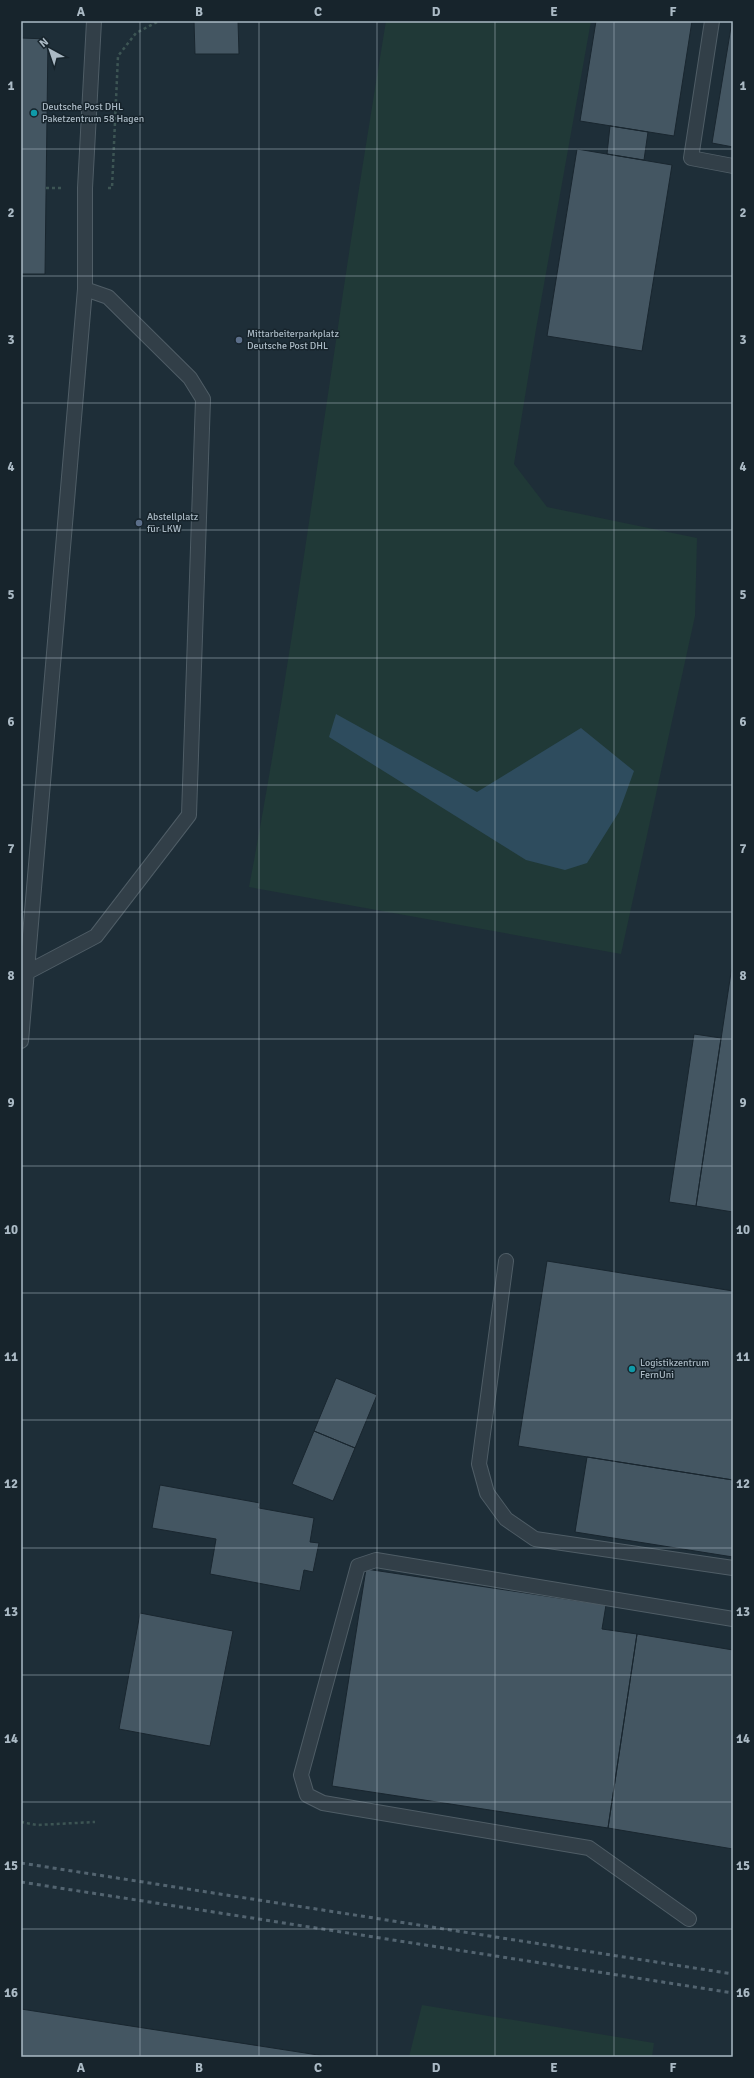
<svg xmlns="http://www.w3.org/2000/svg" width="754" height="2078" font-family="Signika,sans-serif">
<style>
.green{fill:#203937}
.water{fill:#2e4c5e}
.building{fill:#445662;stroke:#19262f}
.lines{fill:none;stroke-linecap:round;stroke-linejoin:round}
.service-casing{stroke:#4f5d66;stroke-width:16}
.path{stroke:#3d5554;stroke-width:2.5;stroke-dasharray:3 3;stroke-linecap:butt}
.service{stroke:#323f48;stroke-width:14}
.rail{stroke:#536470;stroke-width:3;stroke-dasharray:4 4;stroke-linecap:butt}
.grid{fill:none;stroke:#abbac5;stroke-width:1;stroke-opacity:0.55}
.culture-dot{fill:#0f9aa8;stroke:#17242c;stroke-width:1.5}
.service-dot{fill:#5c6f8a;stroke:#17242c;stroke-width:1.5}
.labels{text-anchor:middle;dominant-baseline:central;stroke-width:3;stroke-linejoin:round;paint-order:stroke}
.poi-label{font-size:10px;fill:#abbac5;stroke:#17242c;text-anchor:start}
.neatline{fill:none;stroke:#abbac5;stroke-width:1.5}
.grid-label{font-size:13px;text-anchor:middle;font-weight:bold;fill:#abbac5}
</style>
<rect width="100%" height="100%" fill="#1e2e38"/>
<path class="green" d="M386,21H591L536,329L514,464L547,507L697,538L695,616L621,954L249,887C284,704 309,519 337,334C352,230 369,125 386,21Z
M422,2005L654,2043L652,2057H409Z"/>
<path class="water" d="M336,714L477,792L581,728L634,771L619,812L587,863L565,870L526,860L329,737Z"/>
<path class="building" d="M194,21H238L239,54H195Z
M596,21H692L674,136L580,121Z
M732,21H733V147L712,143Z
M21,38L48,39L45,274H21Z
M610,126L648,132L644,160L607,154Z
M577,149L672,165L642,351L547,336Z
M733,959V1212L696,1206Z
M694,1034L721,1038L696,1206L669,1202Z
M547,1261L733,1291V1480L518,1446Z
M336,1378L377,1395L355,1448L314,1431Z
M314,1431L355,1448L333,1501L292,1484Z
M587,1457L733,1480V1557L575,1532Z
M160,1485L260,1503L259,1508L314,1518L310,1542L319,1543L313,1572L304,1570L300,1591L210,1574L216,1539L152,1528Z
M366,1569L606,1605L602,1629L637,1634L608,1828L332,1786Z
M140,1613L233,1631L210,1746L119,1729Z
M637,1634L733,1650V1849L608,1828Z
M21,2009L331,2057H21Z"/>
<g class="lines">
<defs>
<path id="service" d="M712,21L691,158L733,166
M26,973L96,936L189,815L203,399L190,378L108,297L85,289
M21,1041L85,289V188L94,21
M506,1261L479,1464L487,1493L506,1519L535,1539L733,1568
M689,1919L589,1848L323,1803L307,1795L301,1775L358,1566L376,1560L733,1619"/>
</defs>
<use href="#service" class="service-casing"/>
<path class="path" d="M46,188H61
M108,188H112L118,56L136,33L159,21
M21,1822L37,1825L95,1822"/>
<use href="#service" class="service"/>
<path class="rail" d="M21,1863L733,1974
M21,1882L733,1993"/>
</g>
<path class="grid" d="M140,21V2057M259,21V2057M377,21V2057M495,21V2057M614,21V2057M21,149H733M21,276H733M21,403H733M21,530H733M21,658H733M21,785H733M21,912H733M21,1039H733M21,1166H733M21,1293H733M21,1420H733M21,1548H733M21,1675H733M21,1802H733M21,1929H733"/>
<g class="culture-dot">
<circle cx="34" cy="113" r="4"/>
<circle cx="632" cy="1369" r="4"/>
</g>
<g class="service-dot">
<circle cx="239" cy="340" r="4"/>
<circle cx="139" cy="523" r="4"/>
</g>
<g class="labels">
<g class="poi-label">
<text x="42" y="107">Deutsche Post DHL<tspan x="42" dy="12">Paketzentrum 58 Hagen</tspan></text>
<text x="247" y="334">Mittarbeiterparkplatz<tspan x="247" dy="12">Deutsche Post DHL</tspan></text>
<text x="147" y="517">Abstellplatz<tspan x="147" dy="12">für LKW</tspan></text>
<text x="640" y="1363">Logistikzentrum<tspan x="640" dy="12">FernUni</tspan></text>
</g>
</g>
<rect width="754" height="2078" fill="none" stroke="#17242c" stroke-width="44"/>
<g transform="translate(50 50) rotate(320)" stroke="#17242c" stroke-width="3" paint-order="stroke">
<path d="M0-3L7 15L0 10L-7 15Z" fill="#abbac5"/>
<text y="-6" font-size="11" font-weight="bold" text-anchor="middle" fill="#abbac5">N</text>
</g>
<rect x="22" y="22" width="710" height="2034" class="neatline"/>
<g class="grid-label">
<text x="81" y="16">A</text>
<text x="199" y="16">B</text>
<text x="318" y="16">C</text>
<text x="436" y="16">D</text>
<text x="554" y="16">E</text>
<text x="673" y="16">F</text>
<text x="11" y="90">1</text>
<text x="743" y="90">1</text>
<text x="11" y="217">2</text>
<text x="743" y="217">2</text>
<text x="11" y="344">3</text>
<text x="743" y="344">3</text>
<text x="11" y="471">4</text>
<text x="743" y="471">4</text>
<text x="11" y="599">5</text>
<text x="743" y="599">5</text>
<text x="11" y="726">6</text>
<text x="743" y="726">6</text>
<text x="11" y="853">7</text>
<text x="743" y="853">7</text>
<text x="11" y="980">8</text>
<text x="743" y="980">8</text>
<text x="11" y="1107">9</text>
<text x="743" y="1107">9</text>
<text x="11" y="1234">10</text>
<text x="743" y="1234">10</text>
<text x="11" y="1361">11</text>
<text x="743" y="1361">11</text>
<text x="11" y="1488">12</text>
<text x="743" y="1488">12</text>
<text x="11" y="1616">13</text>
<text x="743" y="1616">13</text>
<text x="11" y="1743">14</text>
<text x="743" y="1743">14</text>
<text x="11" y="1870">15</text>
<text x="743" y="1870">15</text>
<text x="11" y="1997">16</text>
<text x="743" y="1997">16</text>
<text x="81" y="2072">A</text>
<text x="199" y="2072">B</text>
<text x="318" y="2072">C</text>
<text x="436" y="2072">D</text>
<text x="554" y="2072">E</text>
<text x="673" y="2072">F</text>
</g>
</svg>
